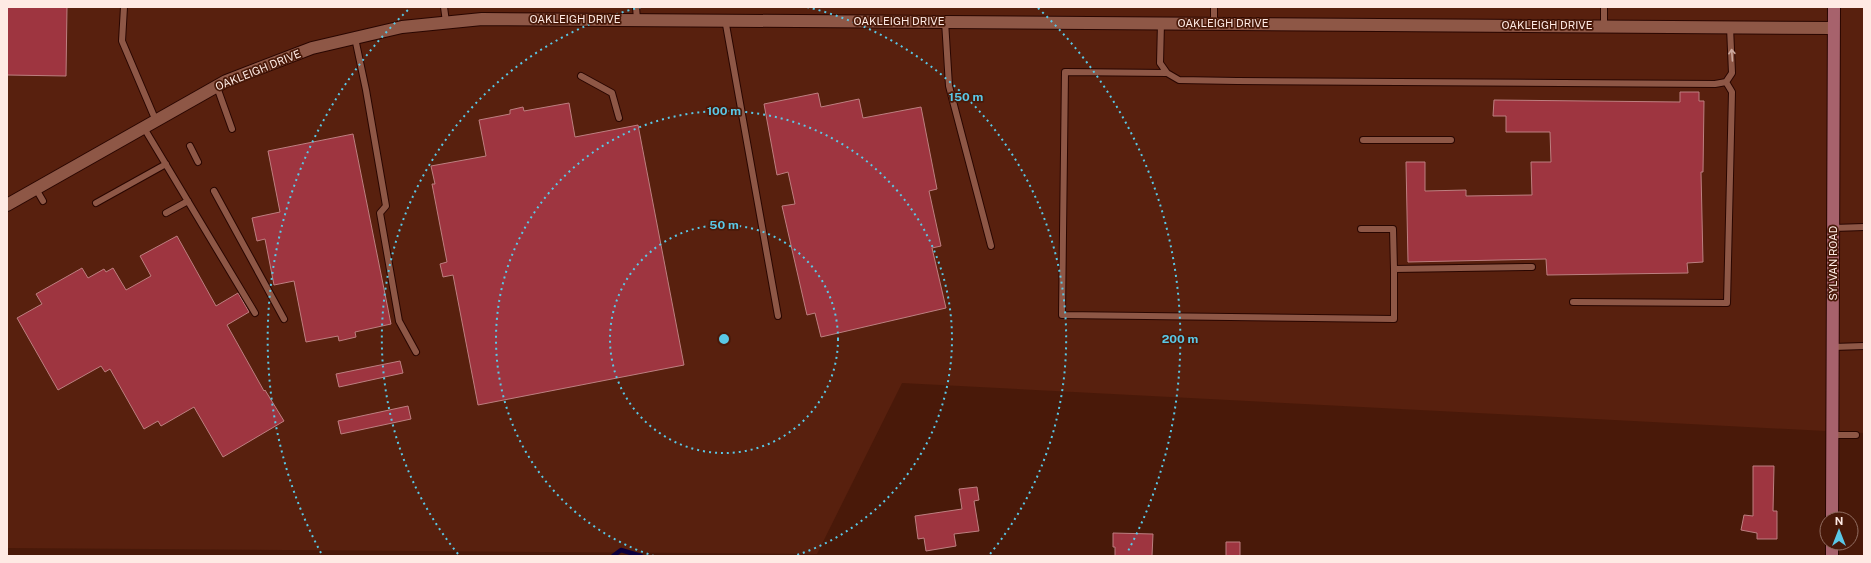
<svg xmlns="http://www.w3.org/2000/svg" width="1871" height="563" font-family="'Public Sans',sans-serif">
<style>
.built{fill:#58200e}
.lines{fill:none;stroke-linecap:round;stroke-linejoin:round}
.stream{stroke:#0c003e;stroke-width:4.5}
.building{fill:#9e3540;stroke:#bd7f80}
.lane-casing{stroke:#290600;stroke-width:8}
.street-casing{stroke:#290600;stroke-width:14}
.secondary-casing{stroke:#290600;stroke-width:14}
.lane{stroke:#8e5746;stroke-width:6}
.street{stroke:#8e5746;stroke-width:12}
.secondary{stroke:#a7626c;stroke-width:12}
.oneway{stroke:#cca89d}
.ring{fill:none;stroke:#5ac8e6;stroke-width:2;stroke-dasharray:2 4}
.labels{text-anchor:middle;dominant-baseline:central;stroke-width:3.5;stroke-linejoin:round;paint-order:stroke}
.street-label{font-size:11px;fill:#feeae4;stroke:#491909}
.centre{fill:#5ac8e6;stroke:#491909;stroke-width:2}
.ring-label{font-size:12px;text-anchor:middle;font-weight:bold;fill:#5ac8e6;stroke:#491909;stroke-width:3.5;stroke-linejoin:round;paint-order:stroke}
</style>
<rect width="100%" height="100%" fill="#491909"/>
<path class="built" d="M7,7H1864V433L902,383L817,554L7,548Z"/>
<g class="lines">
<path class="stream" d="M613,556L621,550L641,556"/>
</g>
<path class="building" d="M7,7H67L66,76L7,75Z
M1680,92H1699V101H1704L1703,172H1701L1703,262L1687,263L1688,273L1547,275L1546,259L1408,262L1406,162H1425V191L1466,190V196L1532,195L1531,162H1551L1550,132H1506V116H1493L1494,100L1680,102Z
M818,93L821,107L859,99L863,118L921,107L937,189L929,191L941,246L932,248L946,308L821,337L815,313L807,315L782,206L795,204L788,172L777,175L764,104Z
M569,103L575,137L638,125L684,365L478,405L453,275L443,277L440,264L447,262L432,184H435L431,166L486,156L479,120L510,114V110L523,107L524,111Z
M353,134L391,324L355,332L356,337L339,341L338,336L306,342L294,281L274,285L265,239L257,241L252,218L280,212L268,151Z
M177,236L216,306L238,293L249,312L227,325L264,391L265,390L284,421L223,457L194,407L161,426L158,421L144,429L110,369L105,372L101,366L58,390L17,318L42,304L36,294L82,268L88,278L104,269L106,272L113,268L126,290L151,276L140,256Z
M400,361L403,373L339,387L336,374Z
M408,406L411,419L341,434L338,421Z
M1753,466H1774L1773,511H1777V539H1757V533L1741,530L1744,515L1753,516Z
M977,487L979,500L974,501L979,531L954,534L956,546L926,551L924,538L918,539L915,516L962,509L959,489Z
M1113,533L1153,534L1152,556H1115V547H1113Z
M1226,542H1240V556H1226Z"/>
<g class="lines">
<defs>
<path id="lane" d="M124,7L122,41L156,121
M444,7L446,22
M636,7L637,19
M1604,7V26
M725,19L778,316
M945,21L949,86L991,246
M1161,23L1160,63L1167,73L1179,80L1237,81L1715,84L1726,82L1732,73L1730,27
M1214,23V7
M355,38L366,90L386,206L380,213L399,321L416,352
M1167,73L1065,72L1062,315L1394,319V269L1532,267
M581,76L612,93L619,118
M217,87L232,129
M144,128L255,313
M1363,140H1451
M190,146L198,162
M36,189L43,201
M214,191L284,319
M96,203L166,164
M166,213L188,201
M1833,228L1864,227
M1361,229H1393L1394,269
M1573,302L1727,303L1732,92L1726,82
M1833,347L1864,346
M1833,435H1856"/>
<path id="street" d="M7,205L226,81L312,48L402,27L482,19L1833,28"/>
<path id="secondary" d="M1832,519L1834,7
M1832,556V543"/>
</defs>
<use href="#lane" class="lane-casing"/>
<use href="#street" class="street-casing"/>
<use href="#secondary" class="secondary-casing"/>
<use href="#lane" class="lane"/>
<use href="#street" class="street"/>
<use href="#secondary" class="secondary"/>
</g>
<defs><path id="oneway-shaft" d="M-6 0H5M1.5-3L5.5 0L1.5 3" fill="none" stroke-width="1.6" stroke-linecap="round" stroke-linejoin="round"/></defs>
<use class="oneway" href="#oneway-shaft" transform="translate(1732 55) rotate(-94)"/>
<g class="ring">
<circle cx="724" cy="339" r="114"/>
<path d="M654 556A228 228 0 1 1 794 556"/>
<path d="M458 554A342 342 0 0 1 641 7M807 7A342 342 0 0 1 990 554"/>
<path d="M321 553A456 456 0 0 1 410 8M1038 8A456 456 0 0 1 1127 553"/>
</g>
<g class="labels">
<g class="street-label">
<text x="575" y="19">OAKLEIGH DRIVE</text>
<text x="899" y="21">OAKLEIGH DRIVE</text>
<text x="1223" y="23">OAKLEIGH DRIVE</text>
<text x="1547" y="25">OAKLEIGH DRIVE</text>
<text transform="translate(258 70) rotate(-22)">OAKLEIGH DRIVE</text>
<text transform="translate(1833 263) rotate(-90)">SYLVAN ROAD</text>
</g>
</g>
<circle cx="724" cy="339" r="6" class="centre"/>
<g class="ring-label">
<text x="966" y="101">150 m</text>
<text x="724" y="115">100 m</text>
<text x="724" y="229">50 m</text>
<text x="1180" y="343">200 m</text>
</g>
<rect width="1871" height="563" fill="none" stroke="#feeae4" stroke-width="16"/>
<g transform="translate(1839 531)"><circle r="19" fill="#491909" stroke="#916d61"/>
<path d="M0-3L7 15L0 10L-7 15Z" fill="#5ac8e6"/>
<text y="-6" font-size="11" font-weight="bold" text-anchor="middle" fill="#feeae4">N</text>
</g>
</svg>
